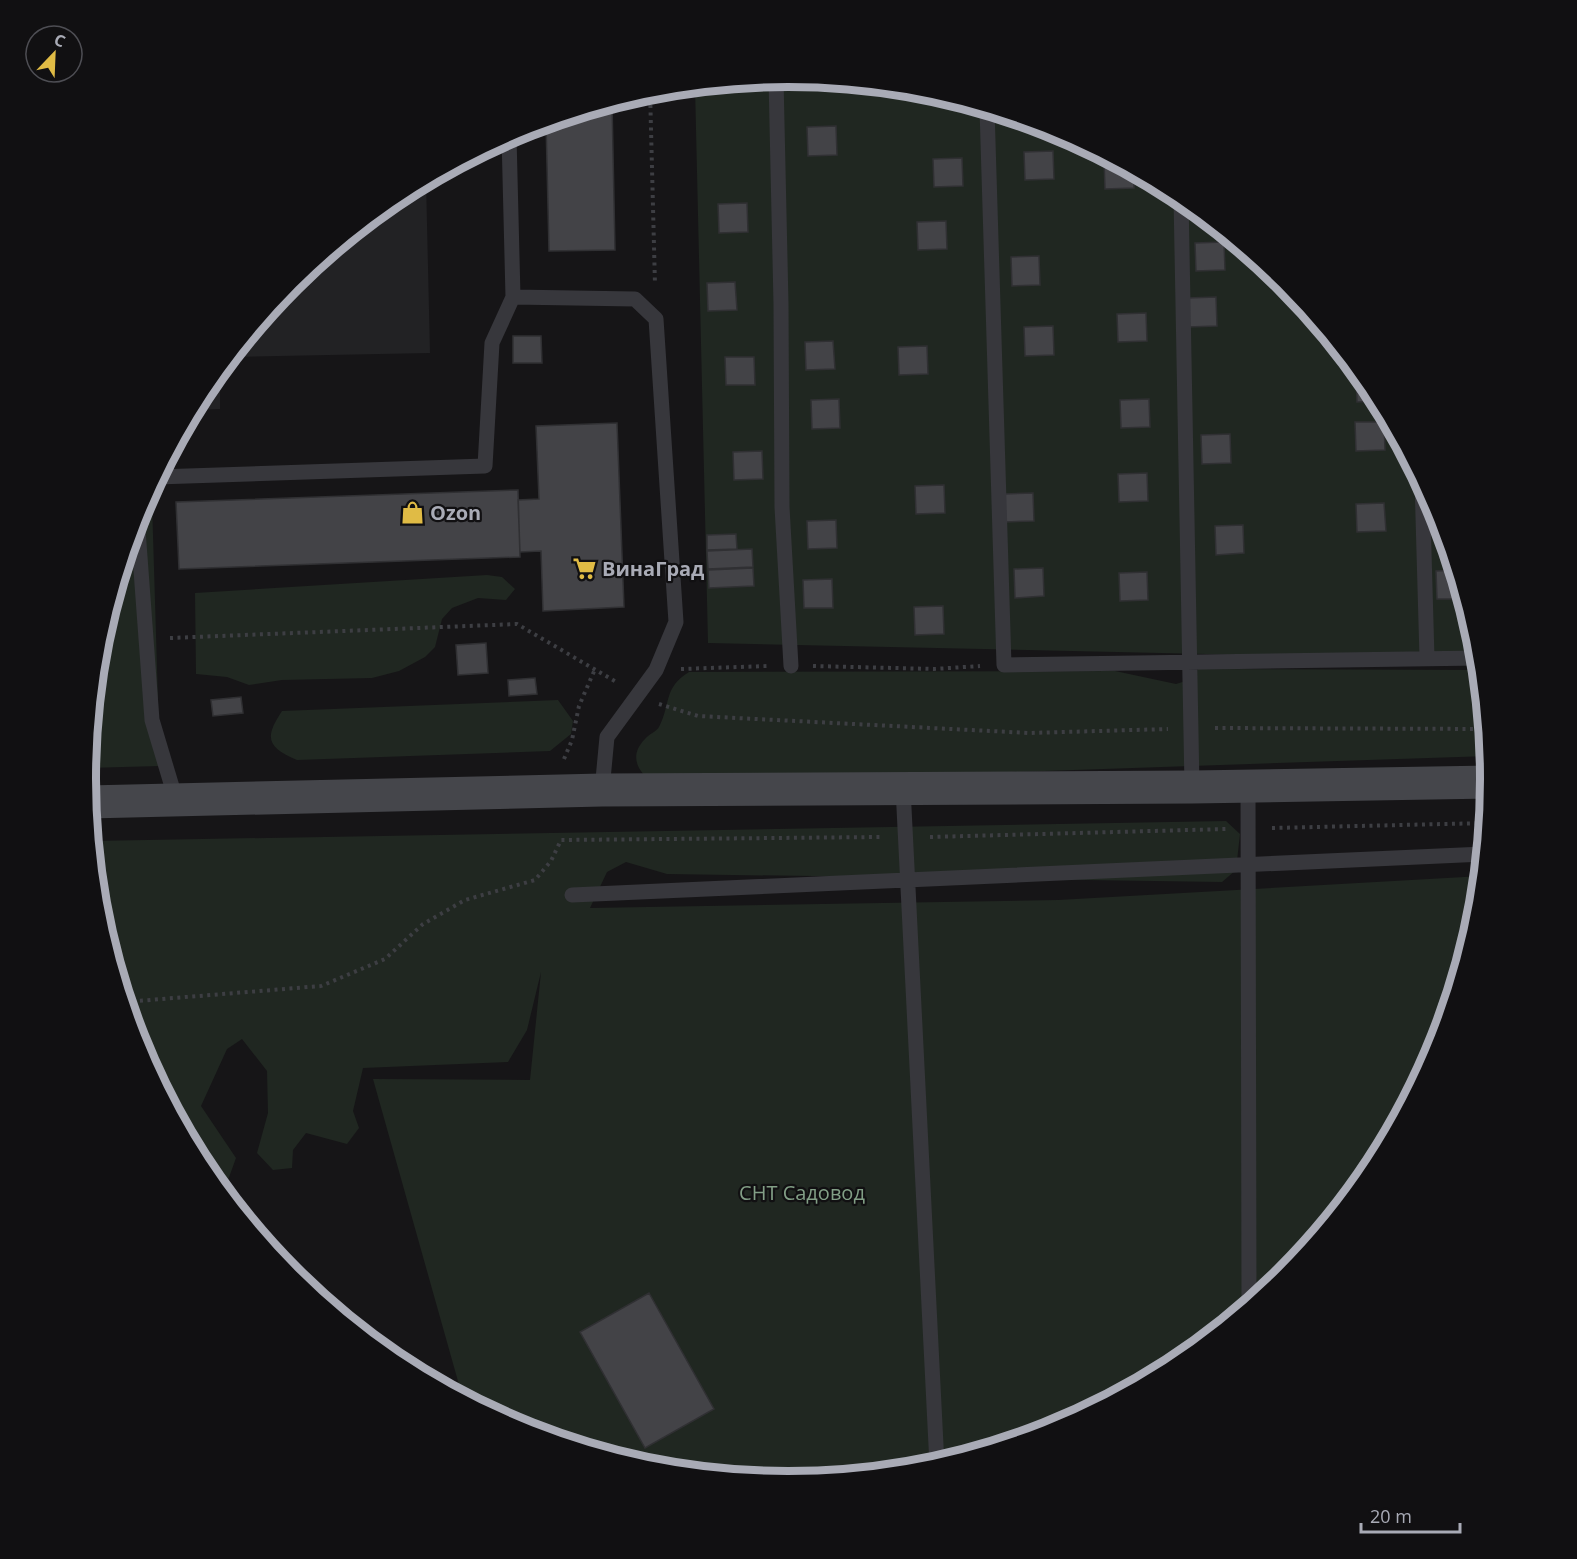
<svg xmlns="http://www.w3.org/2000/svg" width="1577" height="1559" font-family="'Open Sans',sans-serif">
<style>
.built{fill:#222224}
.green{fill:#202721}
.building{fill:#434347;stroke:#303033;stroke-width:1.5}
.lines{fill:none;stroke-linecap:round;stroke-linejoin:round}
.path{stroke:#3d3e43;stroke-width:4;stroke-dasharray:3 4.5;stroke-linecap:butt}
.lane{stroke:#37373c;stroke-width:15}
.secondary{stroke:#45464b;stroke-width:33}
.labels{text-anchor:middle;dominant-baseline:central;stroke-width:4.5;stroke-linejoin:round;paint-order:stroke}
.poi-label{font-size:20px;font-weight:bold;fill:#a9abb6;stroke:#111012;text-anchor:start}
.park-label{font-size:20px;fill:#829f86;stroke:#111012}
.rim{fill:none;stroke:#a9abb6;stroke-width:8}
</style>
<rect width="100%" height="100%" fill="#161517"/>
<path class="built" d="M426,180L430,353L230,357L292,282L398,195Z
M220,370V409L193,410L204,389Z"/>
<path class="green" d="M789,77L926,90L1058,130L1179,195L1286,283L1373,389L1438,511L1478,643L1480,660L708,643L695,86Z
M145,499L152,502L160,766L87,768L96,676L102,655L100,638L139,510Z
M487,575L502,577L515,589L506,600L478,598L452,608L442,619L435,647L425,657L399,671L372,678L282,680L249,685L227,677L196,674L195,593Z
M1198,669L1481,670L1489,756L655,784C638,773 628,756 645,739C649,734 656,732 659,727C671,704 663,688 689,672L1115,671L1176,684L1189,680Z
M558,700L573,721L571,734L550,751L297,760C267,747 264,738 282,711Z
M1226,821L1240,834L1236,870L1222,882L667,874L626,862L607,872L590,908L1058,900L1482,876L1478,917L1438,1049L1373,1170L1285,1277L1179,1364L1057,1429L925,1469L788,1482L651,1469L576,1446L463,1399L373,1079L530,1080L541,972L527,1030L508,1062L363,1068L353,1111L359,1128L347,1144L306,1133L293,1150L292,1168L273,1170L257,1153L268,1113L267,1071L242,1039L227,1049L201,1106L236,1158L223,1194L204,1170L139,1048L99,916L92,841Z"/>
<path class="building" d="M612,102L615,250L549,251L546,122Z
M836,126L837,155L808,156L807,127Z
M1053,151L1054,179L1025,180L1024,152Z
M962,158L963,186L934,187L933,159Z
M1104,160H1113L1134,171V188L1105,189Z
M747,203L748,232L719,233L718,204Z
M946,221L947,249L918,250L917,222Z
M1224,242L1225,270L1196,271L1195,243Z
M1039,256L1040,285L1012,286L1011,257Z
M735,282L737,310L708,311L707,283Z
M1216,297L1217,326L1188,327L1187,298Z
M1146,313L1147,341L1118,342L1117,314Z
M1053,326L1054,355L1025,356L1024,327Z
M513,336H541L542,363H513Z
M833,341L835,369L806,370L805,342Z
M927,346L928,374L899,375L898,347Z
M725,357H754L755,385H726Z
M1356,373H1360L1379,401L1357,402Z
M839,399L840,428L812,429L811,400Z
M1149,399L1150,427L1121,428L1120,400Z
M1355,422H1384L1385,450L1356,451Z
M617,423L624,607L543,611L541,551L520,552L518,500L539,499L536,426Z
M1230,434L1231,463L1202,464L1201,435Z
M762,451L763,479L734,480L733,452Z
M1147,473L1148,501L1119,502L1118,474Z
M944,485L945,513L916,514L915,486Z
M518,490L520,557L179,569L176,502Z
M1033,493L1034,521L1005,522L1004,494Z
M1384,503L1386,531L1357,532L1356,504Z
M836,520L837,548L808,549L807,521Z
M1243,525L1244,553L1216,555L1215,526Z
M736,534L737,549L707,550V535Z
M752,549L753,567L708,569L707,551Z
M753,568L754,586L709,588L708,570Z
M1043,568L1044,596L1015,598L1014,569Z
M1456,570L1465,599H1437L1436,571Z
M1147,572L1148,600L1120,601L1119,573Z
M832,579L833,608H804L803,580Z
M943,606L944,634L915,635L914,607Z
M486,643L488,673L458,675L456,645Z
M535,678L537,694L509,696L508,680Z
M241,697L243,713L213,716L211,700Z
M649,1293L714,1409L645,1448L580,1332Z"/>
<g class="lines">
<path class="path" d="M650,90L655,285
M170,638L517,624L618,683
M813,666L934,669L980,666
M681,669L767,666
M659,704L698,716L1029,733L1168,729
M1215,728L1486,729
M564,759L572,740L579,706L595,669
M1272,828L1487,823
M930,837L1226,829
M125,1002L321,986L385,959L423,924L465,900L535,880L551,861L561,840L881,837"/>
<path class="lane" d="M776,78L781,304L782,507L791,666
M987,109L1004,665L1480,658
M1181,197L1192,787
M513,297L635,299L656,319L676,622L656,670L607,737L602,790
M157,477L485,466L492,343L513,297L509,136
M1422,481L1427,658
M137,516L152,720L176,800
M1248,786L1249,1306
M903,788L937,1465
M572,895L1484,854"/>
<path class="secondary" d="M88,802L602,790L1192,787L1491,782"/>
</g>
<defs>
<symbol id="shop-bare" viewBox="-9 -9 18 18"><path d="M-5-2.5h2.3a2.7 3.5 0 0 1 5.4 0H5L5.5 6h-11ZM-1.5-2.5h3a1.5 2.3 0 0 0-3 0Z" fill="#e0bb45" stroke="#111012" stroke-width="2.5" paint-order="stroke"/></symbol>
<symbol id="supermarket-bare" viewBox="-9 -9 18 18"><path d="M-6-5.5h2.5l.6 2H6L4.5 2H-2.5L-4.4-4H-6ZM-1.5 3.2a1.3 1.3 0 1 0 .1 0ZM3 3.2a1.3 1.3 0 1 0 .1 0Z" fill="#e0bb45" stroke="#111012" stroke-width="2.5" paint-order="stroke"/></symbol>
</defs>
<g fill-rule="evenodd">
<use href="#shop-bare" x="396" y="496" width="33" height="33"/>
<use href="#supermarket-bare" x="568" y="552" width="33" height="33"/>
</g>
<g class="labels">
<g class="poi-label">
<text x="430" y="512">Ozon</text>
<text x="602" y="568">ВинаГрад</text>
</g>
<g class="park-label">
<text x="802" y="1192">СНТ Садовод</text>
</g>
</g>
<path d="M0 0H1577V1559H0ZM96 779a692 692 0 1 1 1384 0a692 692 0 1 1-1384 0Z" fill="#111012" fill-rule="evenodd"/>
<path class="rim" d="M96 779a692 692 0 1 1 1384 0a692 692 0 1 1-1384 0Z"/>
<g transform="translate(54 54) rotate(23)"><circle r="28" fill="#111012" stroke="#4e4e54" stroke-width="1.5"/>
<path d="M0-4.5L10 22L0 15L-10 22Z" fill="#e0bb45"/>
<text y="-9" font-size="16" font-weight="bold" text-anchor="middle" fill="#a9abb6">С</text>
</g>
<path d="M1361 1523v9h99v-9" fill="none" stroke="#a9abb6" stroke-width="3"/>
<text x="1370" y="1523" font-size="18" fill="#a9abb6" stroke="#111012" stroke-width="4.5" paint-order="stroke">20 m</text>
</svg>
